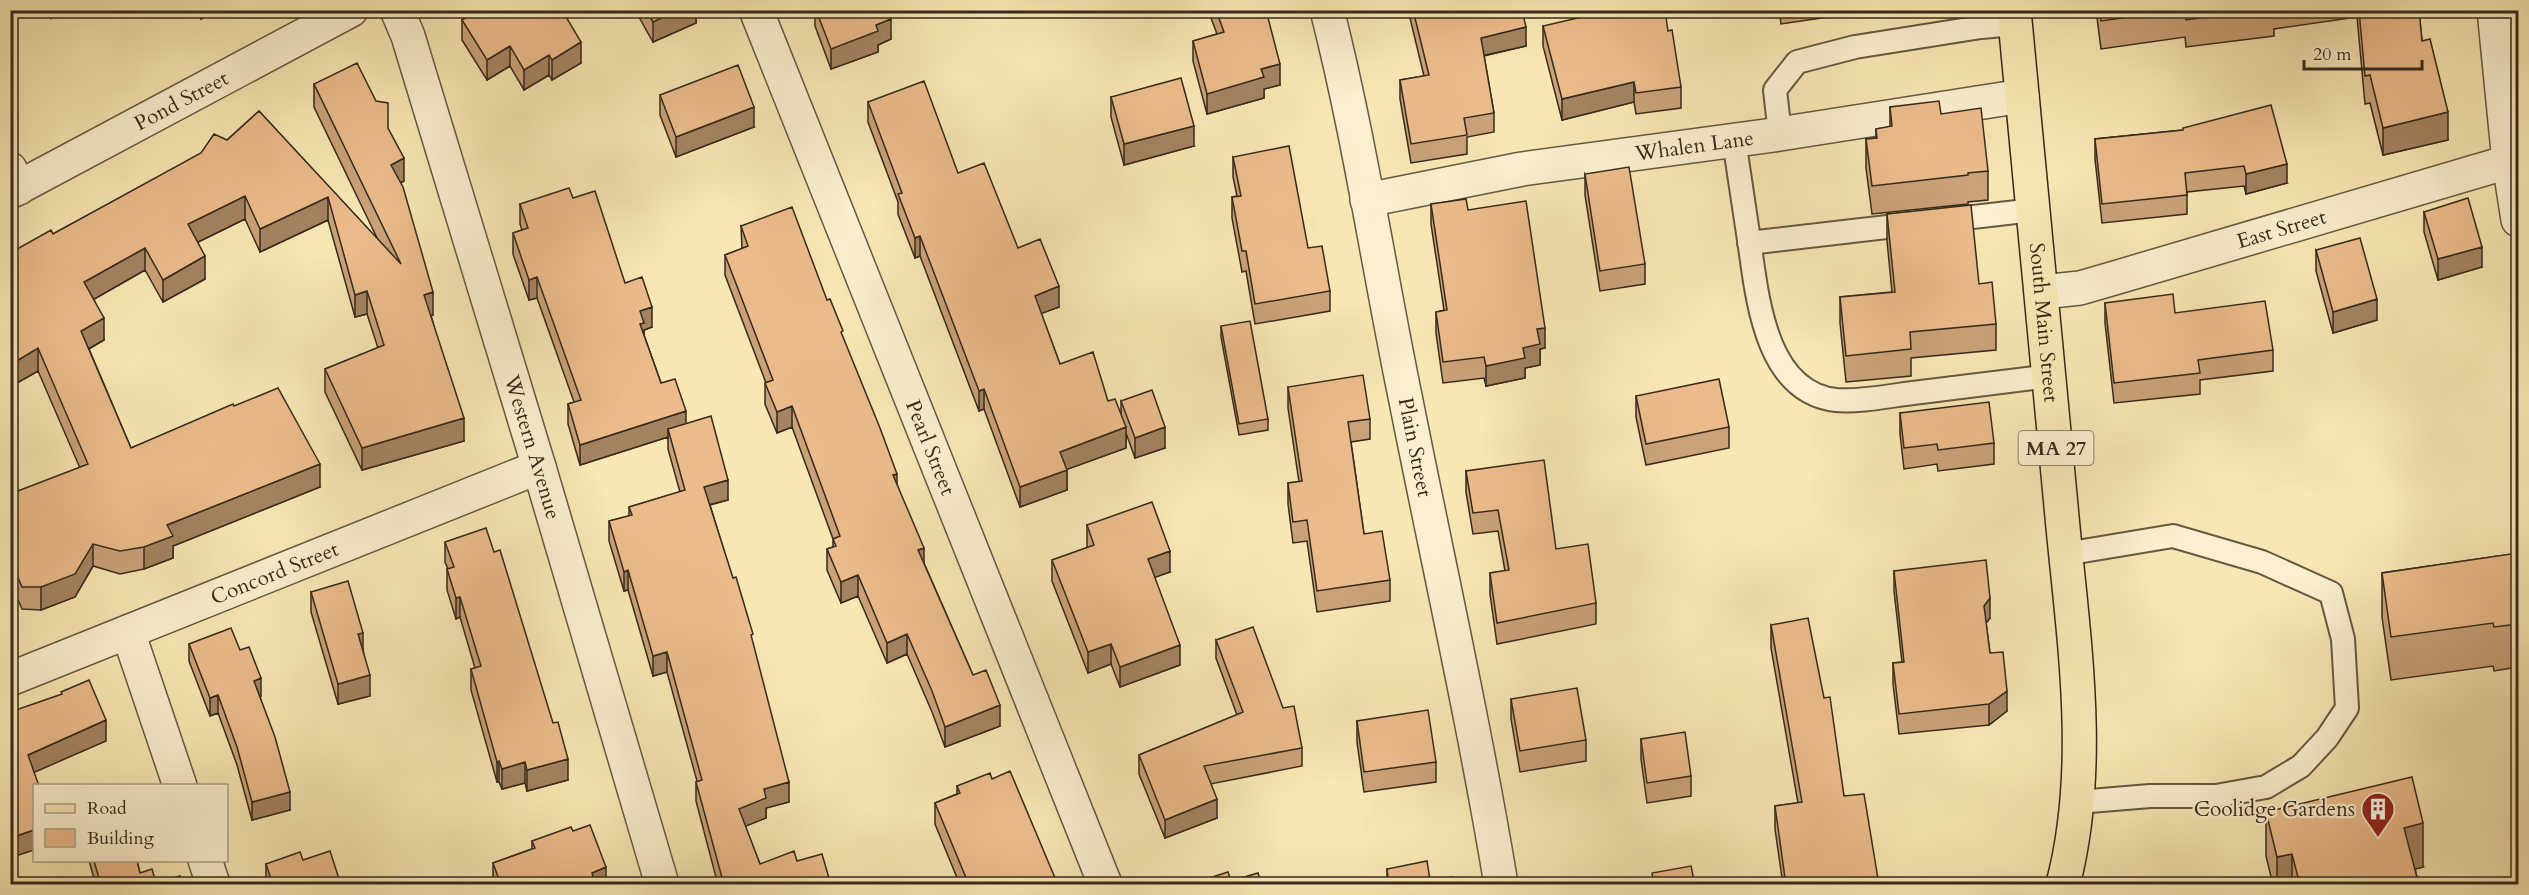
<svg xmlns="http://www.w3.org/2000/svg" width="2529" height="895" font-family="Cardo,serif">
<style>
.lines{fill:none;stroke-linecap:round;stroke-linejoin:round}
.service-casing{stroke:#665941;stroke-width:26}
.minor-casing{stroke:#665941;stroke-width:36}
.tertiary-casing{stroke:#665941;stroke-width:36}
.primary-casing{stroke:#362a1b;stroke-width:36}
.service{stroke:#faefce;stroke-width:22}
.minor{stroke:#faefce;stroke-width:33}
.tertiary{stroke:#faefce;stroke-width:33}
.primary{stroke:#f7e7b4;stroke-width:33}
.wall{fill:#caa178;stroke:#362a1b;stroke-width:1.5}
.shaded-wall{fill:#a48361;stroke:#362a1b;stroke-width:1.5}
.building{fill:#ebbb8b;stroke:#362a1b;stroke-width:1.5}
.labels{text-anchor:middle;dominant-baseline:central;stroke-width:4.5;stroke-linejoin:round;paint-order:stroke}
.shield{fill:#faefce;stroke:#716551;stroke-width:1.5}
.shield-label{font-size:20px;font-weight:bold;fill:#362a1b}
.street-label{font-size:21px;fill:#362a1b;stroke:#faefce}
.poi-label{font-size:21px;fill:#362a1b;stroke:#faefce;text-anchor:end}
</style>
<rect width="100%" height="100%" fill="#f7e7b4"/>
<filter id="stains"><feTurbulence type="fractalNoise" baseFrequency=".00333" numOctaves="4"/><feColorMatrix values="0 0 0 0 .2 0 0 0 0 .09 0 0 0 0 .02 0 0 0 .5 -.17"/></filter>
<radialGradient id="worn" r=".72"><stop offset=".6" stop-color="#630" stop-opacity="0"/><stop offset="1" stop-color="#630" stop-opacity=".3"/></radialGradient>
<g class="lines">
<defs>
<path id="service" d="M1780,134L1775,90L1797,62L1855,47L1981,27L2015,24
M1734,140C1739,173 1744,206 1749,240C1757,294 1764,392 1836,400C1861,402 1888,396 1913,393C1959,387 2004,382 2049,376
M1749,243L2034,210
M2065,554L2173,536L2262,562L2331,593L2343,639L2347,708L2327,738L2301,766L2266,787L2216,796H2150L2078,802"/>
<g id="minor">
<path id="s1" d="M397,10L408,36L539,467L662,884"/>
<path id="s2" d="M756,10L1105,884"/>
<path id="s3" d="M1327,10C1360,139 1379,271 1406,401C1438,562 1474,722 1501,884"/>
<path d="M2494,10L2509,162L2518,220"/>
<path d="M10,169L19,188"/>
<path id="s4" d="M1367,200L1522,169L1780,134L2022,96"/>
<path id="s5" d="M2042,292L2080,288L2118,277L2518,159"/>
<path d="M128,632L180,786"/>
<path id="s6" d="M10,679L539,467"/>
<path d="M205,860L213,884"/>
</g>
<g id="tertiary">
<path id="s7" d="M10,192L351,10"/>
</g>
<g id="primary">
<path id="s8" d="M2014,10C2031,176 2046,341 2061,506C2072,630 2095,762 2063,884"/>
</g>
</defs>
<use href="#service" class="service-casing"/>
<use href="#minor" class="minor-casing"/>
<use href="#tertiary" class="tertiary-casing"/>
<use href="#primary" class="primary-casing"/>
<use href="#service" class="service"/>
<use href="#minor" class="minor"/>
<use href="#tertiary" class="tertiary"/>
<use href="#primary" class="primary"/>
</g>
<path class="wall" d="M47,10H53L51,18Z
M197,10H219L201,19Z
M635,10H696V23L653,42Z
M815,10H888L891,39L878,45V52L831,69L815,26Z
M1208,10H1266L1280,85L1264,89V98L1207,114L1193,61V41L1217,34Z
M1408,10H1522L1526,46L1484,56L1494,113V132L1467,137V154L1411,163L1400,99V80L1424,76Z
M1779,10H1878L1781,24Z
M2096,10H2419L2422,41L2448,140L2383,155L2370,103L2365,104L2357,17L2274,29V36L2186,47L2185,37L2101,49Z
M462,20L581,63L552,80L549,75L524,90L510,66L487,80L462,40Z
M1543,26L1668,31L1681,87V108L1636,114L1634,102L1562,120L1543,46Z
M314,84L388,128L404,181L401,183L433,315H431L464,441L362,470L325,392V369L378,348L367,314L355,317L328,220L260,252L245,219L198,242L205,279L163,302L145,270L94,299L104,340L89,349L131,448L234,406L320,487L173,546V558L144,569L120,574L93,566L75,597L41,610L22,609L10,581V494L80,468L38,371L10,387V253L53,234L227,140L259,111L378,240L314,107Z
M660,95L754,127L676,157L660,115Z
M1111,97L1194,146L1124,165L1111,117Z
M868,102L958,173L1018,248L1059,307L1041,313L1060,364L1108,401L1121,416V401L1165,448L1135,458L1126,433V448L1067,469V490L1020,507L984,409L979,411L920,256L915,258L898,214V202L868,122Z
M1890,107L1941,114L1988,171V200L1968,202V204L1872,214L1866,168V139L1876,138V129L1890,127Z
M2183,130L2287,183L2246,194L2244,186L2187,192V214L2102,223L2095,159V139Z
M1233,157L1308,248L1330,291V311L1255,324L1246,271L1242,272L1232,218V197L1237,196L1233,177Z
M1585,174L1645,264V284L1600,291L1585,195Z
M573,198L652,327L644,330V335L661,383L686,424L728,500L710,505L753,645L789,802L766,808V818L745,826L760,864L797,861L831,885H718L696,801V782L697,781L667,672L653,676L628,590L624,591L609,541V521L629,516V507L680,492L668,449V437L580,465L568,424V404L574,402L537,298L529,300L513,254V233L522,230L520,224V204Z
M1431,204L1468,210L1545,348L1540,349V365L1525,368V378L1486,386L1484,378L1443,383L1436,333V312L1444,310L1431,224Z
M2424,212L2482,267L2438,280L2424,232Z
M1887,214L1979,284L1996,324V350L1911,358V376L1846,382L1840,323V297L1892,292L1887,241Z
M741,226L827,300L843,338L897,484L924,563L973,675L1000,726L945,747L932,712L907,654L887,663L858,596L841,603L827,570V549L833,547V539L792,427L777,433L765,404V383H766L725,275V255L742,249Z
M2316,250L2377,320L2333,333L2316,271Z
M2105,303L2175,313L2273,350V371L2200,380V394L2114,403L2105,323Z
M1221,326L1268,419V430L1239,435L1221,337Z
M1288,387L1370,419V439L1351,442L1364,534L1390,580V601L1317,612L1307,541L1293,543L1288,504V483L1299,482L1288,408Z
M1636,396L1729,427V448L1646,465L1636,417Z
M1900,413L1994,443V464L1938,471L1937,464L1904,469L1900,434Z
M1466,471L1556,549L1596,603V624L1497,644L1490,594V573L1505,571L1498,531L1473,534L1466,492Z
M1087,525L1170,572L1154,577L1180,665L1120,687L1111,664L1088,673L1052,581V560L1087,548Z
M445,542L568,780L527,791L525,783L502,789L499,782H497L471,690V669L475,668L460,617L456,619L447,590V569H448L445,562Z
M2518,553V667L2494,671L2493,666L2391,680L2382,617V573Z
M1894,571L1990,618L1986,623L1990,653L2007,711L1989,725L1899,734L1893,684V663L1902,662L1894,591Z
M311,592L363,649L370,696L338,704L311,612Z
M1771,625L1824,698L1844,796L1879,885H1783L1775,829V806L1798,803L1771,648Z
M1216,640L1283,708L1302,748V766L1210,784L1217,818L1165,838L1139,774V755L1237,715L1216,658Z
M189,644L240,650L261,696L260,697L290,810L252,820L237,765L218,713L210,716L189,661Z
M1511,699L1586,740V761L1520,772L1511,719Z
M1357,721L1436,762V782L1364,792L1357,742Z
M1641,739L1691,776V796L1647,803L1641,759Z
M992,779L1058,885H960L935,824V803L957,794V786Z
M2266,812L2423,867L2415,869L2419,885H2273L2266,856Z
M573,831L606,885H493V863L532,849V841Z
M303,860L341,885H266V864Z
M89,861H137L140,873L156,883L183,885H96Z
M1387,869L1430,880L1454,885H1387Z"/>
<path class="shaded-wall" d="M201,10H219L201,19Z
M677,10H696V23L653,42V22Z
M891,19V39L878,45V52L831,69V49L876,25Z
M1526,27V46L1481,56V38Z
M581,42V63L552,80V60Z
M510,46V66L487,80V60Z
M549,55V75L524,90V70Z
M1280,64V85L1264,89V98L1207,114V94L1261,69Z
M1634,82V102L1562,120V99Z
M754,107V127L676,157V137Z
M2448,112V140L2383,155V128Z
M1194,126V146L1124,165V144Z
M404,158V181L391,187V165Z
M2287,164V183L2246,194V174Z
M245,196V219L188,247V224Z
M328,197V220L260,252V229Z
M920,236V256L915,258V238Z
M2482,247V267L2438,280V259Z
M145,248V270L84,305V282Z
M205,256V279L163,302V280Z
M537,277V298L529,300V280Z
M1059,286V307L1035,316V296Z
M367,291V314L355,317V295Z
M433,292V315L424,318V295Z
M2377,299V320L2333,333V312Z
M652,307V327L644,330V343L640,345V311Z
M104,318V340L81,353V331Z
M1545,328V348L1540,349V365L1525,368V378L1486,386V366L1523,348L1537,329Z
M38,348V371L10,387V365Z
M984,389V409L979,411V391Z
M792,406V427L777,433V412Z
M686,411V432L668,429V437L580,465V445Z
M464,418V441L362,470V448Z
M1126,427V448L1060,472V452Z
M1165,427V448L1135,458V438Z
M320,464V487L173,546V558L144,569V547L167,525Z
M1067,470V490L1020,507V487Z
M897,474V494L893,475Z
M728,480V500L704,506V487Z
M93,544V566L75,597L41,610V587Z
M924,548V568L918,550Z
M1170,551V572L1148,580V559Z
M628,570V590L624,591V572Z
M858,575V596L841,603V582Z
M460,597V617L456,619V598Z
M1990,598V618L1984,626V606Z
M363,633V654L358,634Z
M907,634V654L887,663V643Z
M1111,644V664L1088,673V652Z
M1180,645V665L1120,687V667Z
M667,652V672L653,676V656Z
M370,675V696L338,704V684Z
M261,678V696L254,699V681Z
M2007,691V711L1989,725V704Z
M218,695V713L210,716V698Z
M1000,705V726L945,747V727Z
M106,720V741L28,775V755Z
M568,759V780L527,791V770Z
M499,761V782H497V762Z
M525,762V783L502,789V769Z
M789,782V802L766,808V818L739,829V809L764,789Z
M290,792V810L252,820V802Z
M1217,799V818L1165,838V820Z
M2423,823V867L2404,872V828Z
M34,830V850L10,858V838Z
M2292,854V885H2277V857Z
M606,867V885H592V873Z"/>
<path class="building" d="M478,10H562L581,42L552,60L549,55L524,70L510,46L487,60L462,20Z
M646,10H677L653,22Z
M816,10H888L891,19L876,25L878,31L831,49Z
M1216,10H1266L1280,64L1261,69L1264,77L1207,94L1193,41L1224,32Z
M1413,10H1522L1526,27L1481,38L1494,113L1464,118L1467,135L1411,144L1400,80L1429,75Z
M1612,10H1665L1668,31L1672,30L1681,87L1636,93L1634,82L1562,99L1543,26Z
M2100,10H2179L2101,21Z
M2185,10H2257L2186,20Z
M2359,10H2419L2422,41L2430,39L2448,112L2383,128L2370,75L2365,76Z
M357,63L376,101L388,103V128L404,158L391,165L403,187L433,292L424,295L464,418L362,448L325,369L384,345L367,291L355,295L328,197L260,229L245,196L188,224L205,256L163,280L145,248L84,282L104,318L81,331L131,448L233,404L234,406L278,388L320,464L167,525L173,536L144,547L120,551L93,544L75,574L41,587H22L10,559V494L88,464L38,348L10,365V253L51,230L53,234L201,153L214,134L227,140L259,111L401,264L314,84Z
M738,65L754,107L676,137L660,95Z
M1181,78L1194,126L1124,144L1111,97Z
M924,81L958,173L984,163L1018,248L1040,239L1059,286L1035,296L1060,364L1093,352L1108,401L1115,399L1126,427L1060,452L1067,470L1020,487L984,389L979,391L920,236L915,238L898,194L902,193L868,102Z
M1939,101L1941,114L1981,108L1988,171L1968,173V175L1872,186L1866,139L1877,138L1876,129L1892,126L1890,107Z
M2271,105L2287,164L2246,174L2244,166L2185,173L2187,195L2102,204L2095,139L2183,130V128Z
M1289,146L1308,248L1322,246L1330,291L1255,304L1246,251H1242L1232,197L1241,196L1233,157Z
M1629,167L1645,264L1600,271L1585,174Z
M569,188L573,198L595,191L625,283L642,277L652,307L640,311L644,323L640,324L661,383L675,379L686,411L580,445L568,404L581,400L537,277L529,280L513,233L528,228L520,204Z
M2468,198L2482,247L2438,259L2424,212Z
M1466,199L1468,210L1526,201L1545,328L1537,329L1540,344L1523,348L1525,358L1486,366L1484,357L1443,362L1436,312L1447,310L1431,204Z
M1971,205L1979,284L1992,282L1996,324L1910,332L1911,349L1846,356L1840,297L1895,292L1887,214Z
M792,207L827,300L830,299L843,331L841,332L880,428L897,474L893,475L924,548L918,550L973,675L986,670L1000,705L945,727L932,691L907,634L887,643L858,575L841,582L827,549L836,546L833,539L840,536L792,406L777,412L765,383L773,380L725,255L748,246L741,226Z
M2360,238L2377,299L2333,312L2316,250Z
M2173,294L2175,313L2265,301L2273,350L2198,360L2200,373L2114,383L2105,303Z
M1250,321L1268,419L1239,424L1221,326Z
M1363,375L1370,419L1348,422L1364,534L1382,531L1390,580L1317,591L1307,520L1293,522L1288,483L1302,481L1288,387Z
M1719,379L1729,427L1646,444L1636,396Z
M1152,390L1165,427L1135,438L1121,401Z
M1989,402L1994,443L1938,450L1937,444L1904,448L1900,413Z
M711,416L728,480L704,487L733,578L736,577L753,634L751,635L789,782L764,789L766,798L739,809L760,864L794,851L797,861L822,854L831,885H724L696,782L702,780L667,652L653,656L628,570L624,572L609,521L632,515L629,507L685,490L668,429Z
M1544,460L1556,549L1588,544L1596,603L1497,623L1490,573L1509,570L1498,510L1473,513L1466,471Z
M1152,502L1170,551L1148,559L1180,645L1120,667L1111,644L1088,652L1052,560L1094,545L1087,525Z
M486,528L494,552L500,550L553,723L558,722L568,759L527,770L525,762L502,769L499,761L497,762L471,669L481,666L460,597L456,598L447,569L454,567L445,542Z
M2518,553V624L2494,627L2493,623L2391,637L2382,573Z
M1986,560L1990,598L1984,606L1990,653L2003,652L2007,691L1989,704L1899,714L1893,663L1904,662L1894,571Z
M348,581L363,633L358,634L370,675L338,684L311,592Z
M1808,618L1824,698L1830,697L1844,796L1864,794L1879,885H1786L1775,806L1802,802L1771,625Z
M1253,627L1283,708L1294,706L1302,748L1204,766L1217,799L1165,820L1139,755L1243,712L1216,640Z
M231,628L240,650L249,647L261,678L254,681L275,737L290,792L252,802L237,747L218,695L210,698L189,644Z
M89,680L106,720L28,755L39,786H34V830L10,838V712L62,694L61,692Z
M1577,688L1586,740L1520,751L1511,699Z
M1428,710L1436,762L1364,772L1357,721Z
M1685,732L1691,776L1647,783L1641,739Z
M1010,771L1058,885H969L935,803L960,793L957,786L990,773L992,779Z
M2412,777L2423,823L2404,828L2419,885H2300L2292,854L2277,857L2266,812Z
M590,825L606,867L592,873L595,885H501L493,863L535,848L532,841L571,827L573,831Z
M330,851L341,885H273L266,864L300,852L303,860Z
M94,861H137L140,873L152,869L156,883L180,876L183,885H101Z
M1427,861L1430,880L1452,877L1454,885H1389L1387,869Z
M1691,866L1695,885H1654L1652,873Z
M1228,872L1231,881L1258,873L1262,885H1188Z"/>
<defs>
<symbol id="building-pin" viewBox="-11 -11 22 30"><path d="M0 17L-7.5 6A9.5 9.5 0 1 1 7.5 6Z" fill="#8f2418" stroke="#faefce"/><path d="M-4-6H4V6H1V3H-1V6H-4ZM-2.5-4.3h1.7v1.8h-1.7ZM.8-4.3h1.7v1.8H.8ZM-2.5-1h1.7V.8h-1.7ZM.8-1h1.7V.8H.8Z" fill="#fff"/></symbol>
</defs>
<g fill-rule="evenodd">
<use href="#building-pin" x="2359" y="790" width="38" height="52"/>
</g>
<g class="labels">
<rect class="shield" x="2018.5" y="431" width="75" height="34" rx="4.5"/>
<g class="shield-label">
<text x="2056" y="448">MA 27</text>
</g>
<g class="street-label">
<text stroke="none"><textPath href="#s7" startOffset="194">Pond Street</textPath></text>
<text stroke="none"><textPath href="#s4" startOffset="332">Whalen Lane</textPath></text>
<text stroke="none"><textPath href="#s5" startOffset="248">East Street</textPath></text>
<text stroke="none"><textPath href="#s8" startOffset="314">South Main Street</textPath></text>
<text stroke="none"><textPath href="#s1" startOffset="458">Western Avenue</textPath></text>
<text stroke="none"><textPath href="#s3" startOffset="446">Plain Street</textPath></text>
<text stroke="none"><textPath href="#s2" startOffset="471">Pearl Street</textPath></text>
<text stroke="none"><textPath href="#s6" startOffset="285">Concord Street</textPath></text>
</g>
<g class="poi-label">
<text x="2355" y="809">Coolidge Gardens</text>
</g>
</g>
<rect width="2529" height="895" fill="none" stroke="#f7e7b4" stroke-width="36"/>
<rect x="12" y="12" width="2505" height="871" fill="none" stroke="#362a1b" stroke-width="3"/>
<rect x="18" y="18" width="2493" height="859" fill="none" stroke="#362a1b" stroke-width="1.5"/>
<rect x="33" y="784" width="195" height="78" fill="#faefce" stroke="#aca086" stroke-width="1.5"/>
<rect x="45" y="804" width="30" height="9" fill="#f7e7b4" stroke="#aca086" stroke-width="1.5"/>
<text x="87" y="814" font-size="18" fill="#362a1b">Road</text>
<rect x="45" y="829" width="30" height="18" fill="#ebbb8b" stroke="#aca086" stroke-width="1.5"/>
<text x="87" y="844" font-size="18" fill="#362a1b">Building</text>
<path d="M2304 60v9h118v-9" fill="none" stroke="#362a1b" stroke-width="3"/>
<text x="2313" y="60" font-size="18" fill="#362a1b" stroke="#faefce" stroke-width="4.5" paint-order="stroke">20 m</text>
<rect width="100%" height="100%" filter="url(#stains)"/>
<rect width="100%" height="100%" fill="url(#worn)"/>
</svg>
